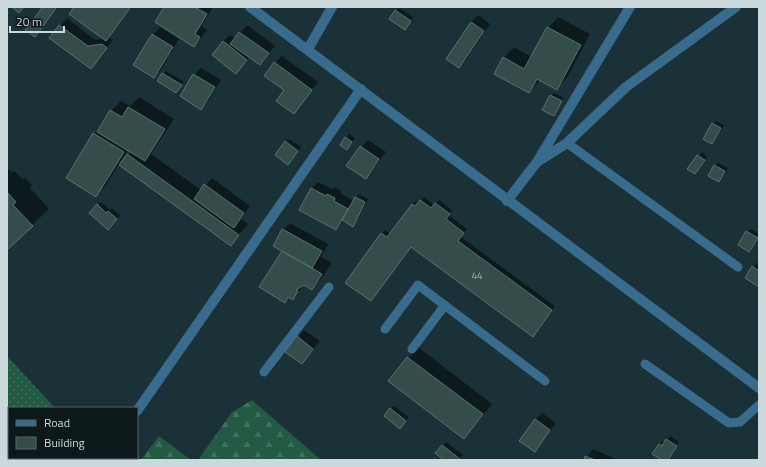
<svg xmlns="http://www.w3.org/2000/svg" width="766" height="467" font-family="'Titillium Web',sans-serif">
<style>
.grass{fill:url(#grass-dots)}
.forest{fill:url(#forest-firs)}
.shadow{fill:#0007;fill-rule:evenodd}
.building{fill:#344d4b;stroke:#587370}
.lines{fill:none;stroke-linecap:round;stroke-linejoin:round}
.service{stroke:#396c8c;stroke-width:9}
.minor{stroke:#396c8c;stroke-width:10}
.tertiary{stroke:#396c8c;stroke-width:10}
.labels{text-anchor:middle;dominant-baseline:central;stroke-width:3.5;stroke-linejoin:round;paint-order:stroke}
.number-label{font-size:10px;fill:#a6b6b8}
</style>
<defs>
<pattern id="grass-dots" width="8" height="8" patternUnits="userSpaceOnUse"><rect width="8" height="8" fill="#225a43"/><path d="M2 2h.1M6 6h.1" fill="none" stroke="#41715e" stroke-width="1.8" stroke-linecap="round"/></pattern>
<pattern id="forest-firs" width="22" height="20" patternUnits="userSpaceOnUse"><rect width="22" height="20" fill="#225a43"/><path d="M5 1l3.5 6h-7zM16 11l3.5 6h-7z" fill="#41715e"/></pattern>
</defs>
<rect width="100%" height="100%" fill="#1a3137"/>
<path class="grass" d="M7,356L55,408H9V458H82V460H7Z"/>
<path class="forest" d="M252,400L321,460H198L232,412Z
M159,436L191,460H141Z"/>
<path class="shadow" d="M44,7H58L35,36Z
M75,7H132L109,37L113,40L91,68L51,37L67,18L95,40L104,38Z
M166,7H213L201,26L207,30L194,46Z
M399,8L413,17L408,25L396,11Z
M478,15L490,24L466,60L459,67L471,22Z
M558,17L590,34L567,78L556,88L540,80L529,92L503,58L514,47L532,57L548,28Z
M247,25L275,46L260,64L250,56L243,66L223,41L230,35L235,38Z
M160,27L179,39L161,70L154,77L134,65L153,34Z
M282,56L318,82L294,113L275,63Z
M201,68L221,80L208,101L201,108L194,75Z
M166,71L184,82L176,92L163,74Z
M554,93L564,98L553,115L551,96Z
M139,97L174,119L151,154L201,190L212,178L250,206L241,219L248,224L231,244L119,164L106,185L96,195L94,134L101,127L111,111L121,101L130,106ZM128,150L131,152L121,164L120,163Z
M716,121L724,125L712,143L713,124Z
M349,134L355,138L347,148L341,144Z
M289,139L301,147L291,160L285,142Z
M368,140L386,152L366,178L361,147Z
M702,152L707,157L698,170L688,168Z
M718,163L728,168L719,181L715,166Z
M7,168L12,173L14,171L23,180L25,177L32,185L30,188L49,209L7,249Z
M318,182L333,189L335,187L341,191L340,193L354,201L359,194L368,199L353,226L344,220L336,229L311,189Z
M424,197L434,205L439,200L452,210L449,215L467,229L461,237L555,306L536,332L411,246L374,297L382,234L385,230L390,234L412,204L416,201L419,203Z
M101,202L110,210L112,208L120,215L108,229L90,213Z
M290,223L328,244L321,257L332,263L322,278L312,288L305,284L293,299L289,297L285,302L283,230Z
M751,229L759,234V237L749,250L747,232Z
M759,261V286L753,267Z
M304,330L320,341L302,363L298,337Z
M418,347L492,404L464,438L389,381Z
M394,406L409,417L403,424L390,409Z
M542,413L556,423L534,451L535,420Z
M670,436L679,442L669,458L664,460L666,448L660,443L663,441L665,442Z
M446,442L463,455L459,460H446L442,446Z
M593,449L618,460H585Z"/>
<path class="building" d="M12,7H24L19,13Z
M43,7H57L35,37L25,30Z
M74,7H131L106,41L69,14Z
M164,7H195L207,14L195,34L200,37L194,47L155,22Z
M395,10L411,21L405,30L389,19Z
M471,22L484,31L459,68L446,59Z
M59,25L88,46L102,44L107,48L91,69L49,38Z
M547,27L581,45L557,90L537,79L529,93L494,74L503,57L524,69Z
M239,32L269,53L260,65L230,44Z
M152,34L173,47L154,78L133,65Z
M223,41L247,60L236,74L212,55Z
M274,62L312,90L294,114L276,101L284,90L264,76Z
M162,73L182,85L176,93L157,81Z
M193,74L215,87L201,110L180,96Z
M550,95L562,101L554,116L542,110Z
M128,107L165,129L145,161L97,132L110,110L122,117Z
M712,123L721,128L712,144L703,139Z
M93,133L124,152L96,197L66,178Z
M345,137L352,142L347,150L340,145Z
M285,141L298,151L288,165L275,155Z
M360,146L379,159L366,179L346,166Z
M127,154L239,235L231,246L119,165Z
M697,155L705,160L695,174L687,169Z
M714,165L725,171L719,182L708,176Z
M204,184L244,213L234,228L194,199Z
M311,188L326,196L327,194L335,198L334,201L348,209L336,230L299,210Z
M8,193L16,202L13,205L33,226L7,250Z
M355,197L365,202L353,227L342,220Z
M420,200L431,208L435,203L450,214L446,219L464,233L458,241L552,310L533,337L411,247L371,301L345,283L381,233L387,237L412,204L415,206Z
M97,204L106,213L108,211L117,219L108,230L89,213Z
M282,229L322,251L312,268L273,246Z
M746,231L758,238L749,252L738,245Z
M282,251L322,274L312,290L304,285L296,290L298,291L293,300L288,297L285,303L259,287Z
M752,266L759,271V287L745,278Z
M297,336L313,349L302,364L285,352Z
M407,357L483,414L464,439L388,381Z
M390,408L406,421L400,429L384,416Z
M535,419L550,430L535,452L519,441Z
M666,439L677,446L668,460H662L652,454L659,444L662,446Z
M442,445L460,459L459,460H444L435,453Z
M585,456L595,460H584Z"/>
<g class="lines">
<path class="service" d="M567,143L738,267
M385,329L418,285L545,381
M412,349L445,305
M645,364L729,423L740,422L759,405
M264,372L329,287"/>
<path class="minor" d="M308,49L332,7
M537,162L567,143L626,87L736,7
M507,201L537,162L630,7
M137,411L361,89"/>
<path class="tertiary" d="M250,7L759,388"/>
</g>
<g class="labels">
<g class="number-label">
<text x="477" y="275">44</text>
</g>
</g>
<rect width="766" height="467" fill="none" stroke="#ccd9dc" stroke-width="16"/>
<rect x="8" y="407" width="130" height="52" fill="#0d181a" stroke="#596568"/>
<rect x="16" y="420" width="20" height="6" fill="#396c8c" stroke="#596568"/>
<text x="44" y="427" font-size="12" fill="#ccd9dc">Road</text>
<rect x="16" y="437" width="20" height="12" fill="#344d4b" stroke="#596568"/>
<text x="44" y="447" font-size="12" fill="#ccd9dc">Building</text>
<path d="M10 26v6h54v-6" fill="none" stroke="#ccd9dc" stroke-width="2"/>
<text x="16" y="26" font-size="12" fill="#ccd9dc" stroke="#0d181a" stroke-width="3" paint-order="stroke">20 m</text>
</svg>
